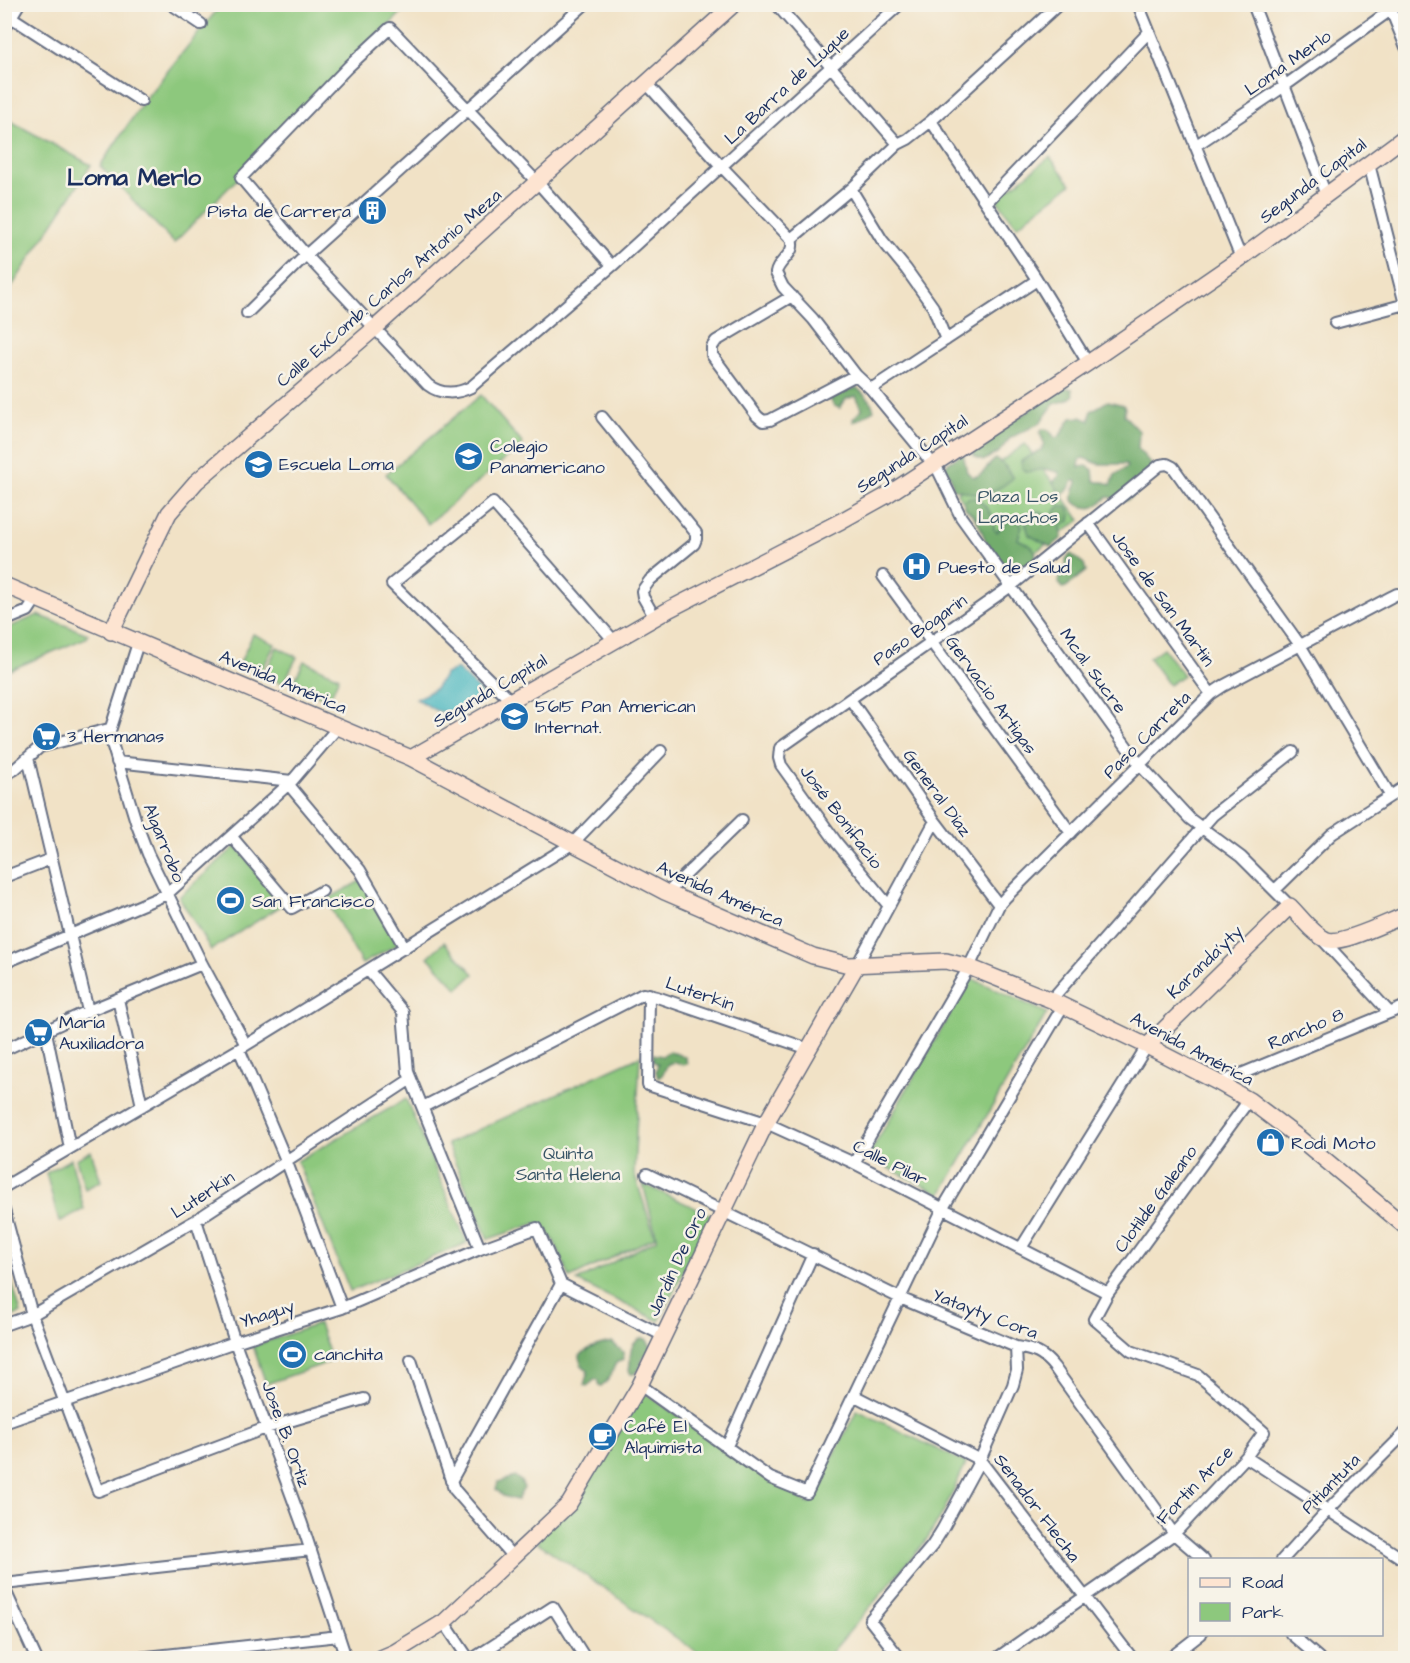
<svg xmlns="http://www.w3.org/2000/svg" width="1410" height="1663" font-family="'Architects Daughter',sans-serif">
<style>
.green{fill:#8dc87d;stroke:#547c6e;stroke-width:1.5}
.forest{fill:#72ac6c;stroke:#466e65;stroke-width:1.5;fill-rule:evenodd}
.water{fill:#47b6bf;stroke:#31728e;stroke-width:1.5}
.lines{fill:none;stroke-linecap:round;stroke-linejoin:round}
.street-casing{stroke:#666e82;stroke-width:14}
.secondary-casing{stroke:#666e82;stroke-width:18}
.street{stroke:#fff;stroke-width:10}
.secondary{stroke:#fde4d1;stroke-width:15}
.labels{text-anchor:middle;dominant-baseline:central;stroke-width:5;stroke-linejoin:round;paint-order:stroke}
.street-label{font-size:18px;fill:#1b2f5e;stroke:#f7f3e8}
.poi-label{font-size:18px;fill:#1b2f5e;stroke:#f7f3e8;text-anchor:start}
.park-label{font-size:18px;fill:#385566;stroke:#f7f3e8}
.district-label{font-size:24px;font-weight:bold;fill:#1b2f5e;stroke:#f7f3e8}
</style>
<rect width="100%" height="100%" fill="#f7f3e8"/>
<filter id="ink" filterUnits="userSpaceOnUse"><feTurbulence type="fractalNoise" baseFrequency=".0167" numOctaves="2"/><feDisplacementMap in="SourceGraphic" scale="12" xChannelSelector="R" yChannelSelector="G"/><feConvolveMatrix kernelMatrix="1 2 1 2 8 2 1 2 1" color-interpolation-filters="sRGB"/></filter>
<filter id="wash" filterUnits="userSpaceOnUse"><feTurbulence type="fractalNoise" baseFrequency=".008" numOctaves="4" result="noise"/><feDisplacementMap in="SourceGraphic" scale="24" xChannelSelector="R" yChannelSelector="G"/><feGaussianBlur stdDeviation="1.35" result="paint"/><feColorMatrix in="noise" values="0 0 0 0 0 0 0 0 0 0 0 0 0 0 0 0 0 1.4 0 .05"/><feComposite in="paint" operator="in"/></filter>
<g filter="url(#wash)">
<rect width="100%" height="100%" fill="#f1e2c6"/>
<path class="green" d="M221,5H409L174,243L100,166L146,98Z
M5,118L91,165L5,297Z
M1050,157L1071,184L1017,226L996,199Z
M481,395L523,444L428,524L386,474Z
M1025,444L1080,520L1011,569L957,493Z
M38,615L88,634L86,638L5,672V629Z
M253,634L275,644L260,674L239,665Z
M277,647L297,657L283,684L264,675Z
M1163,648L1183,675L1169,685L1149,658Z
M304,661L339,677L329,700L293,684Z
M236,846L284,904L211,950L179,897Z
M362,880L398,944L362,964L326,900Z
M444,942L474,974L458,989L428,957Z
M971,978L1047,1013L941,1194L867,1158Z
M640,1056L634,1173L655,1237L570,1278C562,1261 555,1232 537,1223L488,1239L447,1144Z
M406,1099L467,1243L350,1291L297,1161Z
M91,1151L101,1181L85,1189L76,1159Z
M71,1159L84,1209L59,1222L46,1173Z
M643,1184L711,1215L659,1321L577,1281L657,1239Z
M12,1283L21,1313L5,1319V1286Z
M319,1324L332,1361L266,1384L253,1346Z
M643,1392L809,1504L857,1410L966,1463L943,1513L925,1542L827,1658H703L697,1652L537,1542Z"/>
<path class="forest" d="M857,388L870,400L874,410L854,422L853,419L862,409L856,396L846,399L840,408L834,406L830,399C838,397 848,388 857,388Z
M1065,388L1072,389L1073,396L1067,400L1054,404L1040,423L1010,438L999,452L983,461L974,456L971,446L1000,424L1026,413L1054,392Z
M1108,401L1123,405L1125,408L1124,415L1139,431L1138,449L1151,464L1152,467C1146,476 1133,502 1123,501C1117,501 1114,497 1108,497C1097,504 1096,511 1081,506C1075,503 1072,503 1073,495C1073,489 1077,486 1077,481H1073L1068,490L1062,494L1059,492L1053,482L1060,475L1058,472L1045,469L1027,472L1022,468L1021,461L1041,450L1044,443L1040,433L1042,429L1049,430L1055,438L1059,437L1071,418L1081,417L1090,421L1091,411ZM1083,458L1099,464H1126L1127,467L1115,475L1111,485L1104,482H1097L1094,480L1093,470L1087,466L1079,467L1080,460Z
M963,453L967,472L973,477C985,476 987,464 996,459L1005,466L1013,478C1003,487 987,497 972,493C965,492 962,489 953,489L951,478L946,469V465Z
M970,497C983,499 995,515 994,529L997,532C1004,524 1007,518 1019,520L1022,526L1018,539C1028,545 1036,545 1036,558C1022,571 1022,570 1004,568L985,539L976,518L965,508L964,501Z
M1060,505L1067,507L1071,514L1070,521L1061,527L1062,538L1051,547L1029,535L1025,521L1026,514L1039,511L1048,517H1051Z
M1071,554L1084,564L1086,571L1066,587L1063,588L1058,582L1059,578L1067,571L1066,559Z
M669,1051L685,1057L687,1063L684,1065L675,1062L668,1064L662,1075L658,1078L656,1071L658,1064L653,1061V1054L662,1056Z
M642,1338L646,1339L652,1348L643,1358L640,1369L634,1374H631L629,1371C632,1358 626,1345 642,1338Z
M612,1342L623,1352L624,1359L616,1363C610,1373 613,1378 601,1386L598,1384V1381L596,1379L587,1386L584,1385L588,1371L581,1364L579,1357C589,1346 599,1345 612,1342Z
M515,1477L521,1481L524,1488L517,1500L503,1496L496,1489L498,1482Z"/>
<path class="water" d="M457,669L479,690L483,697L481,702C468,705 445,717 433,709C426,705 424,702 416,699L435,689L445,674Z"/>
</g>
<g filter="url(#ink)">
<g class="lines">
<defs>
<path id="street" d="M171,4L201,24
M776,4L898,144
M1138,4L1241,258
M1253,4L1326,195
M1389,5L1406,47
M11,17L141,101
M4,29L19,4
M646,83L723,168L791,239C797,254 778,260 776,273L783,287L813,319L856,375L871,389L938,470L961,517L1140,765L1190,819L1241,857L1290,906
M931,121L1036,278L1088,363
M1195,146L1283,87L1399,4
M1369,164L1406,308
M851,189L882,240L906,269L933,307L946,340
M986,203L1149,32
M791,239L851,189L898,144L908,139L931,121L1059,4
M612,266L538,183L390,28L348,67L241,178L306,255L428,385C441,395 457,394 471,387L612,266L900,4
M792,296L716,341L712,347V355L757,416L763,421L770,420L856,375
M247,313L306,255L585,4
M1335,323L1406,304
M871,389L1037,280
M602,417L696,533V539L694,544L650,580L642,591L643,597L655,618
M1088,523L1211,694
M883,576L1071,833
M4,621L28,611L36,599
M138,643L109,734L137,825L148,854L202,964L246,1045
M850,699L935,821L999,905
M511,701L392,584L493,503L615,642
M28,758L88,1011
M117,762L292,781
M4,775L15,769L40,747L109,729
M289,785L360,870L405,948
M232,837L292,908L322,891
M4,877L51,859
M1275,890L1332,834L1406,786
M667,893L742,820
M889,906L837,843L781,765L779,758L780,748L1011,586L1160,465L1167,464L1173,467L1300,645L1390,795
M1322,939L1389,1012
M4,963L167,894L292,781L338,727
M857,965L935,821
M368,970L403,1012L408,1072L480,1249
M649,994L648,1085L766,1123L854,1163L1108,1293
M118,999L142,1106
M1051,1000L1213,815L1293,752
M46,1032L70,1148
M239,1049L286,1160L342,1308
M4,1050L88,1011L202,964
M1219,1083L1406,1006
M423,1107L643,994L657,997L809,1049
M854,1163L969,967L999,905L1006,897L1211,694L1223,686L1391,597L1397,594L1406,595
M647,1174L900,1298L1016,1347C1034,1350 1043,1353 1054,1367L1174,1534L1204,1560
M4,1187L246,1045L572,844L661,751
M4,1210L32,1315L98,1491L266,1428L364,1399
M196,1220L235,1342L302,1524L346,1658
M1021,1248L1147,1046
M4,1325L32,1315L196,1220L411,1079
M411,1360L454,1489L512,1556
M640,1385L770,1478L807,1493L943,1208L1063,1006
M855,1396L980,1460L1132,1658
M4,1423L235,1342L342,1308L480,1249L537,1228L561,1284L664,1336
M727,1446L813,1254
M1246,1457L1406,1561
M451,1481L561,1284
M1282,1560L1328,1510L1406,1432
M4,1584L311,1550
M4,1588L36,1658
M444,1622L468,1658
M1291,1634L1319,1658
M138,1658L339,1636
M474,1658L553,1607L585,1658
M900,1658L870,1620L932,1546L942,1530L980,1460L1013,1385L1017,1370L1016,1347
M997,1658L1174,1534L1246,1457L1264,1432L1198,1375L1131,1351L1094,1319L1108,1293L1249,1100
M1170,1658L1201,1634"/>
<path id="secondary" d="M4,585L411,758L665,892L813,956L849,965L946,961L969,967L1051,1000L1147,1046L1219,1083L1249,1100L1299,1138L1406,1227
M111,632L169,513L196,482L375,328L734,4
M411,758L670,609L841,521L884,497L1088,363L1241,258L1406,136
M1147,1046L1290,906C1301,917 1312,933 1325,939C1339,947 1389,921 1406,915
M381,1658L395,1652L444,1622L569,1504L640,1385L766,1123L857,965"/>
</defs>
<use href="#street" class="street-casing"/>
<use href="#secondary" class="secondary-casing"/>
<use href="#street" class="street"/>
<use href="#secondary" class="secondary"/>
</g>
</g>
<defs>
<symbol id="building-disc" viewBox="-11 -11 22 22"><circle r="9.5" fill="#1f6fb2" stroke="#f7f3e8"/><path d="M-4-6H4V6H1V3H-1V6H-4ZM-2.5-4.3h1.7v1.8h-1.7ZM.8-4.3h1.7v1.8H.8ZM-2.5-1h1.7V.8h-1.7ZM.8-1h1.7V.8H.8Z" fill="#fff"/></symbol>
<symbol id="school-disc" viewBox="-11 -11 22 22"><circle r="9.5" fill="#1f6fb2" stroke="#f7f3e8"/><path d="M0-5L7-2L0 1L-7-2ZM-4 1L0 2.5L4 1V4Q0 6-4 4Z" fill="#fff"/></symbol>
<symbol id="hospital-disc" viewBox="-11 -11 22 22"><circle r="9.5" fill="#1f6fb2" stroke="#f7f3e8"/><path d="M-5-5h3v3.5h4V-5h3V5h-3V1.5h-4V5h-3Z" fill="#fff"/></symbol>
<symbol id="supermarket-disc" viewBox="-11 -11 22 22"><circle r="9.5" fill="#1f6fb2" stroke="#f7f3e8"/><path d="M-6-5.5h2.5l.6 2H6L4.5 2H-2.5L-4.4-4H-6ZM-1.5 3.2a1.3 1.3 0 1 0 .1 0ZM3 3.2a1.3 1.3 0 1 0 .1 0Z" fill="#fff"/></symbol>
<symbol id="stadium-disc" viewBox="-11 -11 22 22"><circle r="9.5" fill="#1f6fb2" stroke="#f7f3e8"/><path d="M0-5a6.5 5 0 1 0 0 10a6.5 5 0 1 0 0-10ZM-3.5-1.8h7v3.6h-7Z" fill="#fff"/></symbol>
<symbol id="shop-disc" viewBox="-11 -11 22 22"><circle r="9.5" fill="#1f6fb2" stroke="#f7f3e8"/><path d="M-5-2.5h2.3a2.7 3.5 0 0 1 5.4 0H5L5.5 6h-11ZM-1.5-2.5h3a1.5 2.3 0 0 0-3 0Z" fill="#fff"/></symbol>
<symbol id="cafe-disc" viewBox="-11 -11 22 22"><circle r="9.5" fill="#1f6fb2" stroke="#f7f3e8"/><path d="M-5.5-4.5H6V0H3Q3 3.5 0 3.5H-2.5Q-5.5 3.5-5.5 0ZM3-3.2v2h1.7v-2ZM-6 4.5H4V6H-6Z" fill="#fff"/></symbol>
</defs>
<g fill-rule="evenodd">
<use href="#building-disc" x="356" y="194" width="33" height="33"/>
<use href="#school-disc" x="452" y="440" width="33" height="33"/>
<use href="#school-disc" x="242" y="448" width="33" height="33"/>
<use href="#hospital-disc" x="900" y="550" width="33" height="33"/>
<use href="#school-disc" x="498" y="700" width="33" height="33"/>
<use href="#supermarket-disc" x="30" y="720" width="33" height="33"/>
<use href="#stadium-disc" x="214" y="884" width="33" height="33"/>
<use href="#supermarket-disc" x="22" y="1016" width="33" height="33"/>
<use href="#shop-disc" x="1254" y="1126" width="33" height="33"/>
<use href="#stadium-disc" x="276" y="1338" width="33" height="33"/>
<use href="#cafe-disc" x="586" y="1420" width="33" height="33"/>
</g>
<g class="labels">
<g class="street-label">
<text transform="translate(1288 63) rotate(-35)">Loma Merlo</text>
<text transform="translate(787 86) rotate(-43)">La Barra de Luque</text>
<text transform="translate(1313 181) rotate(-37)">Segunda Capital</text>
<text transform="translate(389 288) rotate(-41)">Calle ExComb. Carlos Antonio Meza</text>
<text transform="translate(912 454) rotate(-33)">Segunda Capital</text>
<text transform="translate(1163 599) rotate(54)">Jose de San Martin</text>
<text transform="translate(920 630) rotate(-35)">Paso Bogarin</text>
<text transform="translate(1093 671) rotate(54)">Mcal. Sucre</text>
<text transform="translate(283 682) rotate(23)">Avenida América</text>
<text transform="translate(490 691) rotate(-30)">Segunda Capital</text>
<text transform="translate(991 695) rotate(54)">Gervacio Artigas</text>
<text transform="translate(1147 735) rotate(-45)">Paso Carreta</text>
<text transform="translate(937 793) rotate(54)">General Díaz</text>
<text transform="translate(841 817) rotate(53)">José Bonifacio</text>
<text transform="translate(164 843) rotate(68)">Algarrobo</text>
<text transform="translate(720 894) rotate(24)">Avenida América</text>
<text transform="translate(1205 962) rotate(-44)">Karanda'yty</text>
<text transform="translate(700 994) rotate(19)">Luterkin</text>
<text transform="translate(1306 1029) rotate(-23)">Rancho 8</text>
<text transform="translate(1192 1049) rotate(28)">Avenida América</text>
<text transform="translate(890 1163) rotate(27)">Calle Pilar</text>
<text transform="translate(203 1195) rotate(-33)">Luterkin</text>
<text transform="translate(1156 1199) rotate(-54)">Clotilde Galeano</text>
<text transform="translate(677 1262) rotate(-65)">Jardin De Oro</text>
<text transform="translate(267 1314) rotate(-18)">Yhaguy</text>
<text transform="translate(985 1314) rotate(21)">Yatayty Cora</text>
<text transform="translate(286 1434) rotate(70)">Jose. B. Ortiz</text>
<text transform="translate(1331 1484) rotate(-46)">Pitiantuta</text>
<text transform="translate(1195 1485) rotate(-46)">Fortin Arce</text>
<text transform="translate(1037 1508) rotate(53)">Senador Flecha</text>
</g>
<g class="poi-label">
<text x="351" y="211" text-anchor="end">Pista de Carrera</text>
<text x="490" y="446">Colegio<tspan x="490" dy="21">Panamericano</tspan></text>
<text x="279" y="464">Escuela Loma</text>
<text x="938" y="567">Puesto de Salud</text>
<text x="535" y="706">5615 Pan American<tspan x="535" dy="21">Internat.</tspan></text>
<text x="67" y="736">3 Hermanas</text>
<text x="252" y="901">San Francisco</text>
<text x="59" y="1022">María<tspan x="59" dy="21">Auxiliadora</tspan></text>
<text x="1291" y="1143">Rodi Moto</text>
<text x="314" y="1354">canchita</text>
<text x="624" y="1426">Café El<tspan x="624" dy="21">Alquimista</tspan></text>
</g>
<g class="park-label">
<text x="1018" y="496">Plaza Los<tspan x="1018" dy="21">Lapachos</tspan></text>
<text x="568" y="1153">Quinta<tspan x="568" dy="21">Santa Helena</tspan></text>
</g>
<g class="district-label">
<text x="134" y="178">Loma Merlo</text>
</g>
</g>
<rect width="1410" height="1663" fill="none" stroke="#f7f3e8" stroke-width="24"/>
<rect x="1188" y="1558" width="195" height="78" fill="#f7f3e8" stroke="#9fa5b1" stroke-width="1.5"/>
<rect x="1200" y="1578" width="30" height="9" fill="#fde4d1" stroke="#9fa5b1" stroke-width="1.5"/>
<text x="1242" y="1588" font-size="18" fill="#1b2f5e">Road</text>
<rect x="1200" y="1603" width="30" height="18" fill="#8dc87d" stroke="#9fa5b1" stroke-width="1.5"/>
<text x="1242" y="1618" font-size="18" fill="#1b2f5e">Park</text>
</svg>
